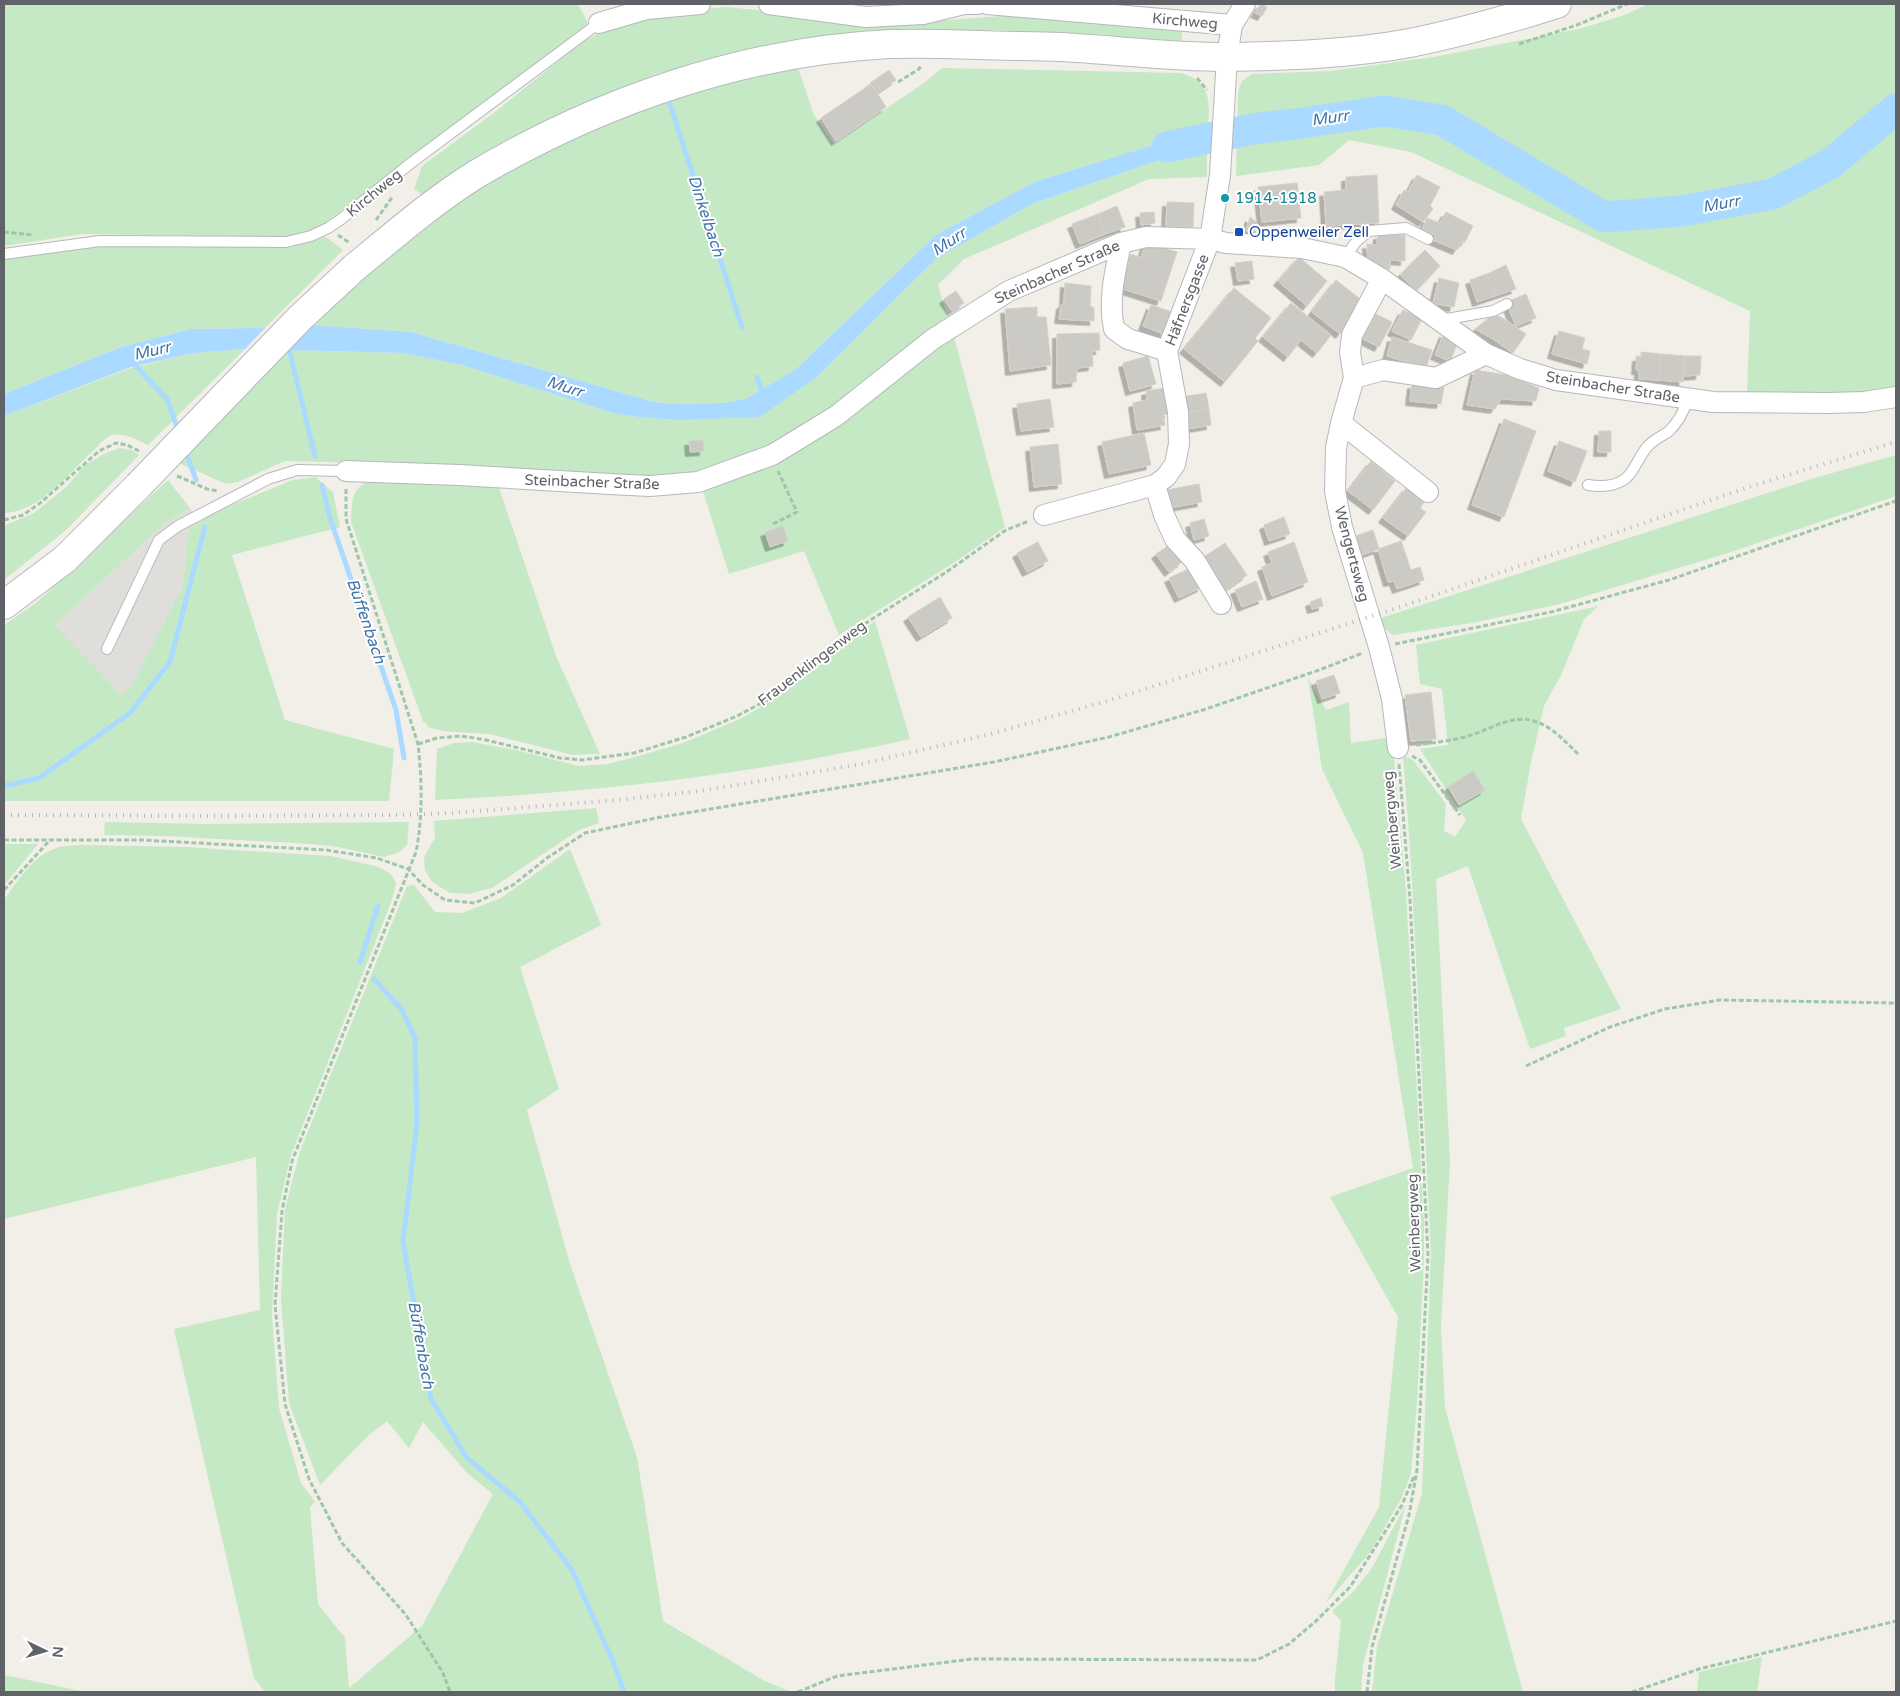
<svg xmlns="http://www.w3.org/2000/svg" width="1900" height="1696" font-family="'Varela Round',sans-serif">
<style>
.industrial{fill:#e0deda}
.green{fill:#c5e8c5}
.water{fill:#aadaff}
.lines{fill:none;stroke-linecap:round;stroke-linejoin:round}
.stream{stroke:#aadaff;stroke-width:5}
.river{stroke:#aadaff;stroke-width:31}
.building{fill:#cccac5;stroke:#d6d1c6;filter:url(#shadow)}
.lane-casing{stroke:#b5b8bc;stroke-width:12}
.street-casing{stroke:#b5b8bc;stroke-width:22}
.secondary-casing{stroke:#b6babf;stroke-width:30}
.path{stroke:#9cc7a9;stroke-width:3;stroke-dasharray:5 2.5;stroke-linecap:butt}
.lane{stroke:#fff;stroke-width:10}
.street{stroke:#fff;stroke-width:20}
.secondary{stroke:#fff;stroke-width:28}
.rail{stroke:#b6b7b8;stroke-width:4;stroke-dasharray:1 6;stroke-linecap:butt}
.secondary-bridge-casing{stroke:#b6babf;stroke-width:30;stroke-linecap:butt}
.secondary-bridge{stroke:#fff;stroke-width:28}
.culture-dot{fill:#0f9aa8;stroke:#fff;stroke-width:2}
.transit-dot{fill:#1a4fb4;stroke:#fff;stroke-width:2}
.labels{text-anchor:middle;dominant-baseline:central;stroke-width:4;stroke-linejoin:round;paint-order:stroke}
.street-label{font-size:15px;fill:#5f6368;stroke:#fff}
.culture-label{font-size:15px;fill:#0d838f;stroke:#fff;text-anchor:start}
.transit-label{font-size:15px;fill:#164399;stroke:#fff;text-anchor:start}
.water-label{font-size:16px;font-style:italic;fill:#4174aa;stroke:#fff}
</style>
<defs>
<filter id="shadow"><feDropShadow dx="-4.5" dy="4.5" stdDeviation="0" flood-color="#0004"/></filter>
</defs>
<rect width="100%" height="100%" fill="#f1efe8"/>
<path class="industrial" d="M190,508L199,523L188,531L183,585L131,687L121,696L55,625L165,523Z"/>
<path class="green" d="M4,4H578L588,23L553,56L498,96L404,162L354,204L343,209L324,224L292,237L82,234L4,246Z
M1648,4H1896V388L1874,392L1747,395L1750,311L1411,152L1349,140L1319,165L1236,176L1238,92L1242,81L1252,74L1331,71L1433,57L1579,29L1625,15Z
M725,7L782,12L865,26L1016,15L1182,31V41L999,30L901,32L800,42L697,63L656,74L559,114L482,155L423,195L414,189L422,166L495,112L583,41L627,20L665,12Z
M796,62L814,115L834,144L924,83L942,68L1181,73C1211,81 1210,102 1208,128L1034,182L936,235L795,370L745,399L724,403L674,404L654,402L411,332L312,325L352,283L461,198L600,121Z
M1207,150V177L1149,179L964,259L938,285L949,322L833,410L771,449L686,474L610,478L493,466L285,461L238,482L226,484L179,463L288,350L403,353L462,365L613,413L637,417L676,420L816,378L936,259L1032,204L1171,156Z
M326,237L343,250L265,328L191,329L121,347L4,394V259L92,247H292Z
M954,337L1005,527L958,560L839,635L804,551L729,574L702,488L836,423Z
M245,349L148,445C137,440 120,430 108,437C102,441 96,448 91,453C66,476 40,511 4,513V416L131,368L194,353Z
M119,448L132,450L139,455L66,530L4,580V529L6,525L34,513L66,487L85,465L104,454Z
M1896,455V496L1731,552L1560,604L1472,623L1393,635L1384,628L1381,618L1811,479Z
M315,477L333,492L340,527L232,555L285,720L394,749L389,801H4V625L36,603L168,480L190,508L165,523L55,625L121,695L131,687L183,585L188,531L210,514L293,480Z
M377,477L498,485L556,656L600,754L573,755L489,734L443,731L430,728L423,721L351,522C352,496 351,488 377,477Z
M1599,606L1584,619L1562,673L1544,706L1531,762L1521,819L1621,1009L1564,1028L1566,1036L1530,1049L1468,866L1436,879L1450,1161L1441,1325L1445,1408L1523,1692H1372L1377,1647L1422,1493L1431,1252L1411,863L1403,755L1413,760L1446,804L1444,831L1455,837L1466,820L1420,749L1448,745L1442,689L1420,684L1416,645Z
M875,621L910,739C754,774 595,793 435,800L437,749L454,743L472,742L516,750L579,766L608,764L635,757L683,743L742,718L771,701L837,647Z
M1308,678L1326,710L1349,702L1351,743L1392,737L1406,891L1424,1225V1257L1417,1403L1411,1474L1401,1499L1371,1551L1325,1604L1379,1507L1398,1317L1330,1197L1413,1168L1363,853L1322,769Z
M596,808L599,823L579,830L492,888L469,894L450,893L432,882L425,870L424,857L435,838L434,821Z
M105,822L204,824L409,822L407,845L399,852L384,857L338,847L312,844L167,836L104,835Z
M4,844H38L4,885Z
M81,845L185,847L331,856L379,867L391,874L396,883L392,900L291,1155L277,1214L272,1315L279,1408L301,1483L315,1502L310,1507L318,1604L345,1638L349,1688L422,1626L493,1494L468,1474L423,1422L409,1448L387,1421L369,1435L320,1485L289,1403L281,1299L285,1209L300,1151L407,886L414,885L435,912L462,913L501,898L570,849L601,925L520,967L559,1089L527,1110L570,1264L637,1457L663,1621L765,1681L791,1692H265L254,1678L174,1329L260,1310L256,1157L4,1219V900C17,882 32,857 54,849C61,845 73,846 81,845Z
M1406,1504L1363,1665L1361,1692H1335V1680L1341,1621L1332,1611L1353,1592L1372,1568Z
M1762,1657L1757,1692H1697L1699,1672Z
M4,1675L86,1692H4Z"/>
<path class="water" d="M1208,128L1207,150L1171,156L1032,204L936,259L816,378L759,417L676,420L637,417L613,413L462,365L403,353L288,350L312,325L411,332L654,402L674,404L724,403L745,399L795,370L936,235L1034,182Z
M265,328L245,349L194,353L131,367L4,416V394L121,347L191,329Z"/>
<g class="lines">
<path class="stream" d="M670,104L742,327
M288,345L315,456
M132,362L167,399L179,433
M757,377L763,395
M185,450L196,480
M322,485L330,518L396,710L404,758
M4,786L39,778L130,713L170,662L205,527
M360,962L378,906
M374,979L402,1010L415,1038L417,1123L403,1242L431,1399L467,1458L520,1502L572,1570L615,1666L624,1692"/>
<path class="river" d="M1167,147L1252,129L1295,124L1384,111L1442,120L1604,217L1682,211L1773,194L1830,164L1896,109"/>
</g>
<path class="building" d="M1261,4L1267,7L1262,16L1255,13Z
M889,70L896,80L877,93L870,83Z
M871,84L886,107L836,141L821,118Z
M1377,175L1379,223L1326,226L1324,192L1346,190V177Z
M1417,175L1440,187L1430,206L1433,209L1423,222L1396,205L1404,190L1408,192Z
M1297,183L1301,218L1262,222L1258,187Z
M1167,202L1194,203L1193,227L1166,226Z
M1117,206L1125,227L1105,234L1098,214Z
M1154,212L1155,223L1141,225L1140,213Z
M1446,212L1473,226L1465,242H1462L1457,250L1433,240L1435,235L1422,229L1427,218L1440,223Z
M1098,214L1105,234L1080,244L1072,224Z
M1250,217L1256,222L1260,228L1253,231H1246Z
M1378,235H1405V261L1390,260V269L1373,268V262L1368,263L1367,244L1377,245Z
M1146,242L1177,252L1161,301L1120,288L1131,254L1141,258Z
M1425,250L1440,266L1416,291L1400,275Z
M1299,257L1327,281L1307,306L1278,281Z
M1252,261L1254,279L1238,281L1235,263Z
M1506,265L1516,289L1495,296L1487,274Z
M1487,274L1495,296L1477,302L1470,280Z
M1439,278L1459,283L1454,307L1433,303Z
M1336,280L1364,302L1340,334L1312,312Z
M1065,283L1091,286L1090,306L1094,308V321L1059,319L1061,305L1064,303Z
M1234,288L1271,318L1255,338L1258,341L1225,382L1184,349Z
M956,291L964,303L952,311L944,299Z
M1526,294L1536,318L1516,326L1506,302Z
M1291,303L1331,335L1317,353L1301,340L1288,357L1263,337Z
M1151,305L1172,312L1164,334L1143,326Z
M1037,307V317H1046L1051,365L1010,371L1005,309Z
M1403,310L1422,319L1411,340L1392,331Z
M1376,314L1392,322L1379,347L1363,339Z
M1494,314L1506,320L1493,339L1475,329Z
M1506,320L1526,334L1513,353L1493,339Z
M1559,331L1585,338L1582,349L1590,351L1587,364L1552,354Z
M1099,333L1100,350L1092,351L1093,366L1077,368L1076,382L1057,384V334Z
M1444,333L1459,340L1450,361L1435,355Z
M1392,337L1432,350L1426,368L1387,356Z
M1641,352L1661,354L1659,380L1639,379V370H1636L1637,357H1641Z
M1661,354L1685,356L1683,382L1659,380Z
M1148,356L1156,384L1130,391L1123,363Z
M1685,356H1701L1700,375L1684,376Z
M1475,370L1507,375L1539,388L1536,401L1501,399L1495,409L1467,405Z
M1412,384L1444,387L1441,404L1410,401Z
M1165,388L1169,414L1163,415L1165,425L1137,430L1133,403L1147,400L1146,391Z
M1206,393L1209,409L1185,413L1182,397Z
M1050,399L1054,427L1021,431L1017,404Z
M1209,409L1211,425L1187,429L1185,413Z
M1504,419L1536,431L1504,517L1472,505Z
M1599,431H1611V452H1598Z
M1144,433L1151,465L1109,474L1102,442Z
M703,440L704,451L690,452L689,441Z
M1559,441L1587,451L1575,482L1548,471Z
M1058,444L1062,484L1034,487L1030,447Z
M1371,461L1395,481L1373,510L1348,491Z
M1199,484L1202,502L1169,508L1166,490Z
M1407,487L1425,501L1420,508L1426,512L1408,536L1383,518Z
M1284,517L1290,534L1269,541L1264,525Z
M1204,519L1209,536L1194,540L1190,523Z
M783,526L788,541L770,547L765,532Z
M1373,530L1379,549L1362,555L1356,536Z
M1401,541L1411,570L1420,567L1424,580L1397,589L1394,581L1388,582L1378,549Z
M1038,542L1048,561L1027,572L1017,553Z
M1294,542L1308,582L1272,596L1262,567L1272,563L1268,552Z
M1225,543L1247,575L1224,591L1202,558Z
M1171,544L1183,561L1169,572L1156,554Z
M1193,567L1202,587L1179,598L1169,578Z
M1256,581L1263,599L1242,607L1235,590Z
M940,597L952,618L921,637L908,617Z
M1321,598L1323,606L1312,609L1310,602Z
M1334,675L1340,693L1322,699L1316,681Z
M1431,692L1436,739L1411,741L1405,695Z
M1473,771L1485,790L1459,805L1448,787Z"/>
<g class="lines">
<defs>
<path id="lane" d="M4,254L100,241L286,242L311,236L328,228L340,220L411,163L599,23
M1345,257L1356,242L1369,231L1406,228L1428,239
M1441,320L1493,311L1507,304
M1588,485C1601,487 1614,487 1625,479C1634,473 1640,453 1649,445C1655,439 1662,436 1668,432C1678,423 1684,411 1688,399
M107,649L159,540L178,526L268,479L297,470L346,471"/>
<path id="street" d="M769,4L866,17L923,14L964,4H978
M987,4L1232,25
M599,23L647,9L700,4
M1121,243C1115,272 1108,300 1114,329L1128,339L1167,351
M1382,279L1352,335L1350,352L1354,378L1341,423L1336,448L1335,491L1342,527L1379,647L1392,699L1398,748
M1354,378L1383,370L1436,378L1486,354
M1341,423L1428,492
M346,471L459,475L610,484L650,486L698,482L772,455L787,446L836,416L933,339L1009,291L1121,243L1146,237L1210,239L1226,243L1302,248L1345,257L1382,279L1486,354L1520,369L1556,380L1713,402L1828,403L1864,402L1896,397
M1044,515L1155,485
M1221,604L1195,561L1175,539L1164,515L1155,485L1166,477L1175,464L1179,444L1178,412L1167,351L1210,239L1220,175L1227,57L1232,25L1245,4"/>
<path id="secondary" d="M354,268C393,236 432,202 475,175C600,101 744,51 890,44C919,43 949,44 979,45C1006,46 1034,46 1061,47C1116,50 1171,57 1226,57C1287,56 1350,54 1410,43C1460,33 1509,19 1557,4
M4,605L65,559L138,486"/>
</defs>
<use href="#lane" class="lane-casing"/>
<use href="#street" class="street-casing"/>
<use href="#secondary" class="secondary-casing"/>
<path class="path" d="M1519,44L1577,25L1627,4
M1197,78L1207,90
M898,82L919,69L921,65
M376,220L393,196
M4,232L33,235
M338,235L350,243
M177,476L207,489L218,491
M346,489V519L418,744C422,781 423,816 416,852L292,1161L282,1211L275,1305L285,1404L309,1479L342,1543L406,1615L443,1673L450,1692
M4,520L23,515L39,504L99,451L116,443L127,445L141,452
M773,524L797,512L778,471
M1395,644L1551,612L1669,580L1896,501
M418,744L437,738L461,736L486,740L560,758L582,760L634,753L686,737L737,716L771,698L832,647L872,619L945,573L1006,530L1029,521
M1416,745C1432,743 1449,741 1465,737C1480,733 1494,725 1509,721C1539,713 1558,734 1578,754
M1412,756L1420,760L1460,815
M4,840H142L326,850L377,858L408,869L423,885L445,900L475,903L513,885L547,858L585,833L656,818L994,762L1109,737L1206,709L1319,670L1363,653
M4,890L50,840
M1526,1066L1610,1027L1665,1009L1720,1000L1896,1003
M798,1692L837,1676L972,1659L1257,1660L1289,1644L1316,1621L1350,1587L1402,1505L1414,1476
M1367,1692L1372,1647L1409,1515L1417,1470L1428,1255L1410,899L1399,764
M1632,1692L1699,1669L1896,1621"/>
<use href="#lane" class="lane"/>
<use href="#street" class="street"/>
<use href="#secondary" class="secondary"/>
<path class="rail" d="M4,815L214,816L393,815L452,813L618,800L700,791L856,765L987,735L1114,699L1400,607L1752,486L1896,442"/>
<defs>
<path id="secondary-bridge" d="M138,486L300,318L354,268"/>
</defs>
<use href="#secondary-bridge" class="secondary-bridge-casing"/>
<use href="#secondary-bridge" class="secondary-bridge"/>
</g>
<circle class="culture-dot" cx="1225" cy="198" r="5"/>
<rect class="transit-dot" x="1234" y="227" width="10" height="10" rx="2.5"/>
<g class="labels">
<g class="street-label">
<text transform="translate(1185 21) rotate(5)">Kirchweg</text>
<text transform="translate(374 193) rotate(-39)">Kirchweg</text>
<text transform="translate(1057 272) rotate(-24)">Steinbacher Straße</text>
<text transform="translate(1187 300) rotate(-69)">Häfnersgasse</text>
<text transform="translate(1613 387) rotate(9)">Steinbacher Straße</text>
<text transform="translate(592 482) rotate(2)">Steinbacher Straße</text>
<text transform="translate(1352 554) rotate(75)">Wengertsweg</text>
<text transform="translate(812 663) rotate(-37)">Frauenklingenweg</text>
<text transform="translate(1392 820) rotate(-95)">Weinbergweg</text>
<text transform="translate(1414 1223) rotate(-92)">Weinbergweg</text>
</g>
<g class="culture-label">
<text x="1235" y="198">1914-1918</text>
</g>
<g class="transit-label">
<text x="1249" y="232">Oppenweiler Zell</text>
</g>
<g class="water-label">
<text transform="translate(1330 118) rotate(-8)">Murr</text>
<text transform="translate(1721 204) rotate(-10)">Murr</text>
<text transform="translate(706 216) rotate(72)">Dinkelbach</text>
<text transform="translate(949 242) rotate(-34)">Murr</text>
<text transform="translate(152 351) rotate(-13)">Murr</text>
<text transform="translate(565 387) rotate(18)">Murr</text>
<text transform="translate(366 621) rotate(71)">Büffenbach</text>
<text transform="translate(421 1345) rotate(80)">Büffenbach</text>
</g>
</g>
<rect width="1900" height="1696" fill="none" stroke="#5f6368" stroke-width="10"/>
<g transform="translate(45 1651) rotate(95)" stroke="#ffffff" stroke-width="4" paint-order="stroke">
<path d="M0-4L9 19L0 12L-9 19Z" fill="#5f6368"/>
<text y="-8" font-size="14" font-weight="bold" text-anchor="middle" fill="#5f6368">N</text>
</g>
</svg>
